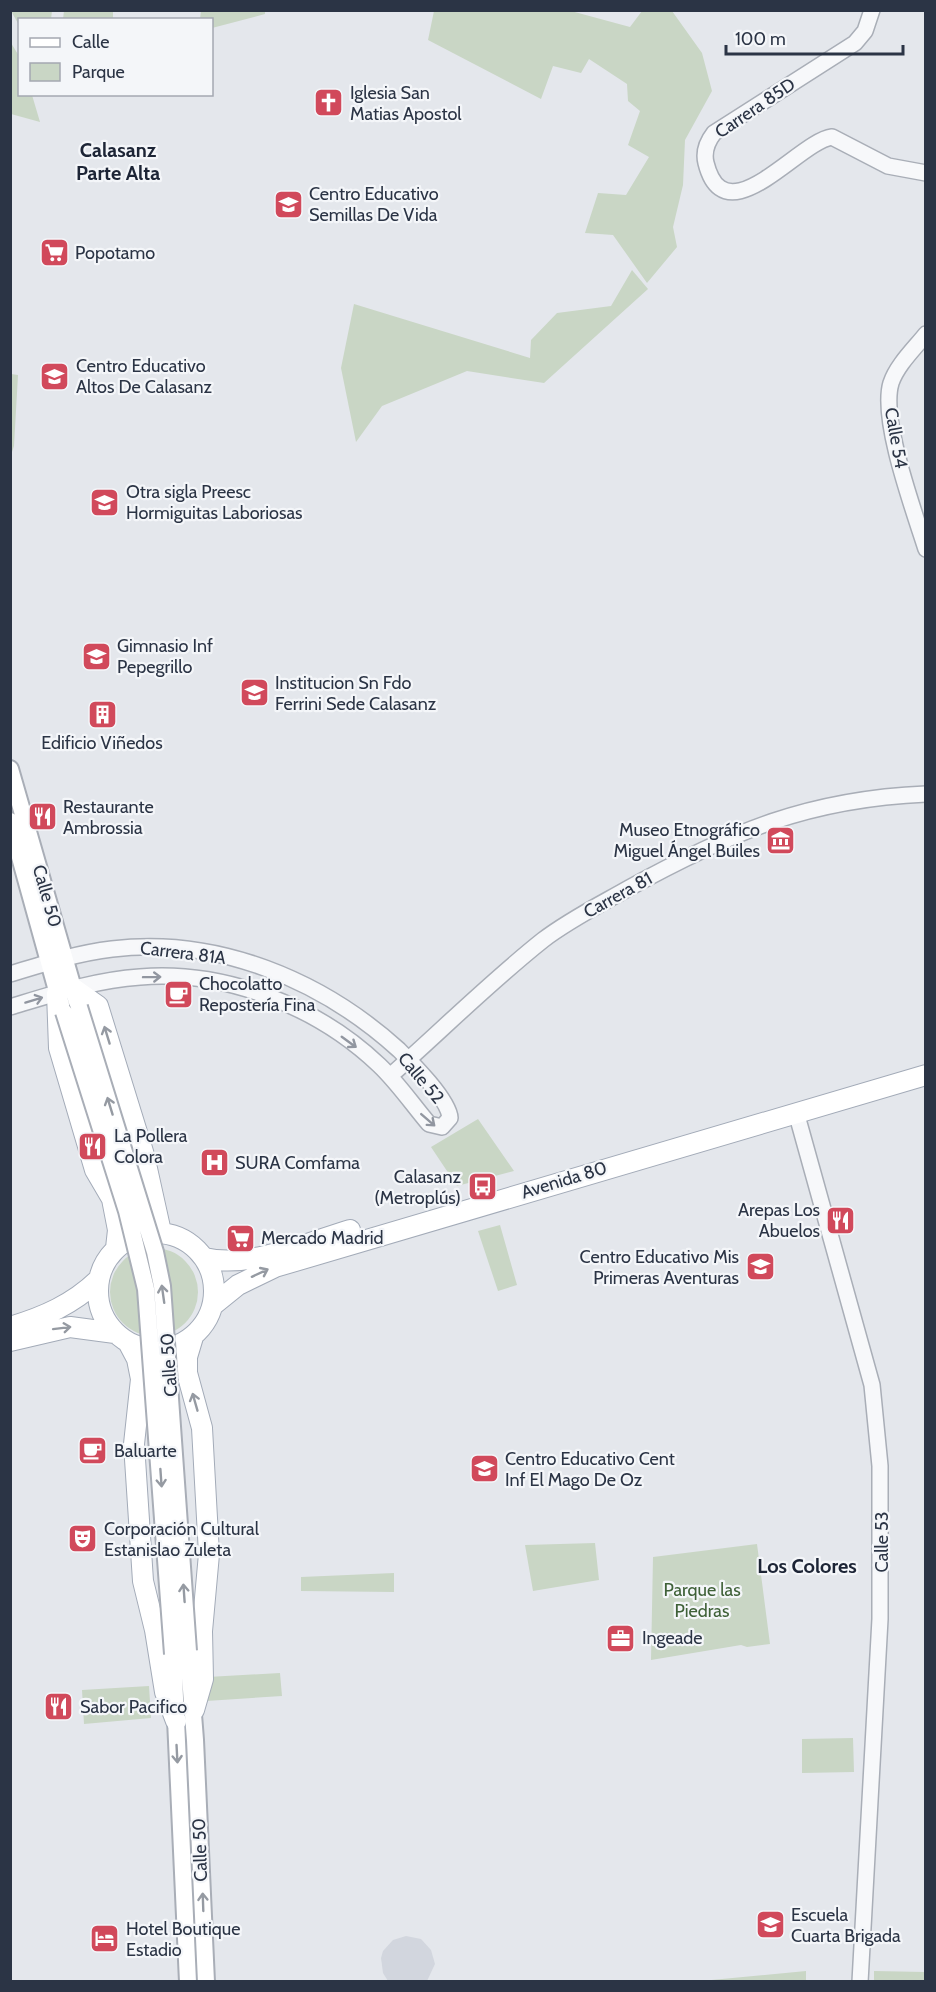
<svg xmlns="http://www.w3.org/2000/svg" width="936" height="1992" font-family="Cabin,sans-serif">
<style>
.built{fill:#d2d6de}
.green{fill:#c9d6c5}
.lines{fill:none;stroke-linecap:round;stroke-linejoin:round}
.tertiary-casing{stroke:#a9aeb7;stroke-width:18}
.secondary-casing{stroke:#a9aeb7;stroke-width:20}
.primary-casing{stroke:#a3abb8;stroke-width:22}
.tertiary{stroke:#f7f8fa;stroke-width:15}
.secondary{stroke:#fff;stroke-width:16}
.primary{stroke:#fff;stroke-width:20}
.secondary-bridge-casing{stroke:#a9aeb7;stroke-width:20;stroke-linecap:butt}
.secondary-bridge{stroke:#fff;stroke-width:16}
.oneway{stroke:#9196a0}
.oneway2{stroke:#959aa2}
.labels{text-anchor:middle;dominant-baseline:central;stroke-width:4.5;stroke-linejoin:round;paint-order:stroke}
.poi-label{font-size:18px;fill:#2b3445;stroke:#f4f6f9;text-anchor:start}
.street-label{font-size:18px;fill:#2b3445;stroke:#f4f6f9}
.park-label{font-size:18px;fill:#3f6138;stroke:#f4f6f9}
.neighbourhood-label{font-size:20px;font-weight:bold;fill:#1d2536;stroke:#f4f6f9}
</style>
<rect width="100%" height="100%" fill="#e4e7ec"/>
<path class="built" d="M406,1936L421,1939L431,1950L435,1964L427,1981H388L383,1973L381,1958L383,1951L393,1940Z"/>
<path class="green" d="M11,11H52L51,19L20,20L19,25Z
M64,11H113V19H63Z
M201,11V10L265,11V14L212,28V20L200,19Z
M434,11H571L630,27L642,11H672L702,53L712,91L685,140L683,185L673,227L677,247L647,283L613,235L585,233L598,193L626,195L649,157L628,145L640,111L628,101L627,84L589,59L581,73L553,66L541,99L428,40Z
M11,43L19,56L20,94L32,95L40,122L11,114Z
M632,270L648,289L544,383L467,371L382,406L356,442L341,368L354,304L530,358L531,340L557,313L611,306Z
M11,374L18,375L14,446L11,455Z
M478,1119L514,1171L457,1186L431,1147Z
M500,1225L517,1285L498,1291L478,1231Z
M110 1292a44 44 0 1 1 88 0a44 44 0 1 1-88 0Z
M595,1543L599,1580L533,1591L525,1545Z
M757,1544L770,1644L747,1647L741,1645L651,1660L653,1557Z
M394,1573V1592L301,1591V1577Z
M280,1673L282,1696L191,1702L190,1678Z
M149,1686L151,1718L84,1724L82,1690Z
M853,1738L854,1772L802,1773V1739Z
M806,1971V1981H701Z
M874,1971L925,1972V1981H874Z"/>
<g class="lines">
<defs>
<path id="tertiary" d="M872,10L865,31L855,43L714,133C707,142 703,151 706,163C725,239 799,141 832,137L888,166L926,173
M926,334C914,349 897,365 891,383C880,419 914,511 926,549
M10,974C43,964 78,953 112,949C217,936 322,980 399,1050C412,1063 449,1100 450,1118L442,1127L429,1124C412,1104 398,1083 379,1065C317,1006 225,970 140,977C95,980 53,994 10,1007
M390,1076C441,1031 490,982 543,940C569,920 601,904 629,888C731,832 808,799 926,794
M796,1112L872,1385L880,1466V1619L860,1982"/>
<path id="secondary" d="M10,769L77,1002
M10,821L61,1005
M188,1651L195,1740L206,1982
M173,1654L188,1982"/>
<path id="primary" d="M74,989L98,1006L144,1155L161,1232
M57,993L59,1048L95,1170L112,1199L118,1230L116,1248
M98 1291a58 58 0 1 1 116 0a58 58 0 1 1-116 0Z
M204,1258C249,1269 307,1243 350,1230
M212,1306L238,1285L275,1267L926,1075
M10,1327C44,1317 73,1304 98,1280
M193,1337L187,1357V1373L202,1428L209,1554L202,1631L203,1679L194,1710
M10,1341L70,1327L115,1333
M128,1342L137,1359L141,1379L134,1444L143,1581L155,1630L165,1692L176,1721"/>
</defs>
<use href="#tertiary" class="tertiary-casing"/>
<use href="#secondary" class="secondary-casing"/>
<use href="#primary" class="primary-casing"/>
<use href="#tertiary" class="tertiary"/>
<use href="#secondary" class="secondary"/>
<use href="#primary" class="primary"/>
<defs>
<path id="secondary-bridge" d="M79,1007L155,1252L162,1286L188,1651
M64,1012L127,1211L146,1289L173,1654"/>
</defs>
<use href="#secondary-bridge" class="secondary-bridge-casing"/>
<use href="#secondary-bridge" class="secondary-bridge"/>
</g>
<defs><path id="oneway-shaft" d="M-6 0H5M1.5-3L5.5 0L1.5 3" fill="none" stroke-width="1.6" stroke-linecap="round" stroke-linejoin="round" transform="scale(1.5)"/></defs>
<g class="oneway">
<use href="#oneway-shaft" transform="translate(152 977) rotate(-1)"/>
<use href="#oneway-shaft" transform="translate(34 1000) rotate(-17)"/>
<use href="#oneway-shaft" transform="translate(349 1042) rotate(36)"/>
<use href="#oneway-shaft" transform="translate(428 1120) rotate(41)"/>
</g>
<g class="oneway2">
<use href="#oneway-shaft" transform="translate(107 1035) rotate(-107)"/>
<use href="#oneway-shaft" transform="translate(110 1106) rotate(-107)"/>
<use href="#oneway-shaft" transform="translate(260 1273) rotate(-25)"/>
<use href="#oneway-shaft" transform="translate(163 1294) rotate(-98)"/>
<use href="#oneway-shaft" transform="translate(62 1328) rotate(-7)"/>
<use href="#oneway-shaft" transform="translate(195 1402) rotate(-106)"/>
<use href="#oneway-shaft" transform="translate(161 1478) rotate(86)"/>
<use href="#oneway-shaft" transform="translate(184 1593) rotate(-94)"/>
<use href="#oneway-shaft" transform="translate(177 1754) rotate(87)"/>
<use href="#oneway-shaft" transform="translate(203 1902) rotate(-92)"/>
</g>
<defs>
<symbol id="church-square" viewBox="-11 -11 22 22"><rect x="-9" y="-9" width="18" height="18" rx="4" fill="#d1495b" stroke="#f4f6f9"/><path d="M-1.2-6h2.4v3.5h3.3v2.4h-3.3V6h-2.4V-.1h-3.3v-2.4h3.3Z" fill="#fff"/></symbol>
<symbol id="school-square" viewBox="-11 -11 22 22"><rect x="-9" y="-9" width="18" height="18" rx="4" fill="#d1495b" stroke="#f4f6f9"/><path d="M0-5L7-2L0 1L-7-2ZM-4 1L0 2.5L4 1V4Q0 6-4 4Z" fill="#fff"/></symbol>
<symbol id="supermarket-square" viewBox="-11 -11 22 22"><rect x="-9" y="-9" width="18" height="18" rx="4" fill="#d1495b" stroke="#f4f6f9"/><path d="M-6-5.5h2.5l.6 2H6L4.5 2H-2.5L-4.4-4H-6ZM-1.5 3.2a1.3 1.3 0 1 0 .1 0ZM3 3.2a1.3 1.3 0 1 0 .1 0Z" fill="#fff"/></symbol>
<symbol id="building-square" viewBox="-11 -11 22 22"><rect x="-9" y="-9" width="18" height="18" rx="4" fill="#d1495b" stroke="#f4f6f9"/><path d="M-4-6H4V6H1V3H-1V6H-4ZM-2.5-4.3h1.7v1.8h-1.7ZM.8-4.3h1.7v1.8H.8ZM-2.5-1h1.7V.8h-1.7ZM.8-1h1.7V.8H.8Z" fill="#fff"/></symbol>
<symbol id="restaurant-square" viewBox="-11 -11 22 22"><rect x="-9" y="-9" width="18" height="18" rx="4" fill="#d1495b" stroke="#f4f6f9"/><path d="M-5-6h1v4h1v-4h1v4h1v-4h1v5L-1.5 .5V6h-2V.5L-5-1ZM5-6V6H3V1.5H1.5Q1.5-4 5-6Z" fill="#fff"/></symbol>
<symbol id="museum-square" viewBox="-11 -11 22 22"><rect x="-9" y="-9" width="18" height="18" rx="4" fill="#d1495b" stroke="#f4f6f9"/><path d="M0-6L6-3V-2H-6V-3ZM-5-1h2V3h-2ZM-1-1h2V3h-2ZM3-1h2V3H3ZM-6 4H6V6H-6Z" fill="#fff"/></symbol>
<symbol id="cafe-square" viewBox="-11 -11 22 22"><rect x="-9" y="-9" width="18" height="18" rx="4" fill="#d1495b" stroke="#f4f6f9"/><path d="M-5.5-4.5H6V0H3Q3 3.5 0 3.5H-2.5Q-5.5 3.5-5.5 0ZM3-3.2v2h1.7v-2ZM-6 4.5H4V6H-6Z" fill="#fff"/></symbol>
<symbol id="hospital-square" viewBox="-11 -11 22 22"><rect x="-9" y="-9" width="18" height="18" rx="4" fill="#d1495b" stroke="#f4f6f9"/><path d="M-5-5h3v3.5h4V-5h3V5h-3V1.5h-4V5h-3Z" fill="#fff"/></symbol>
<symbol id="bus-square" viewBox="-11 -11 22 22"><rect x="-9" y="-9" width="18" height="18" rx="4" fill="#d1495b" stroke="#f4f6f9"/><path d="M-5-6H5V4H4V6H2V4H-2V6H-4V4H-5ZM-3.5-4V0h7V-4ZM-3.5 1.2v1.5H-2V1.2ZM2 1.2v1.5H3.5V1.2Z" fill="#fff"/></symbol>
<symbol id="theatre-square" viewBox="-11 -11 22 22"><rect x="-9" y="-9" width="18" height="18" rx="4" fill="#d1495b" stroke="#f4f6f9"/><path d="M-5-5.5Q0-4 5-5.5V0Q5 5 0 6Q-5 5-5 0ZM-3.3-2.5H-1v1.5H-3.3ZM1-2.5H3.3v1.5H1ZM-2.8 1Q0 5.5 2.8 1Z" fill="#fff"/></symbol>
<symbol id="office-square" viewBox="-11 -11 22 22"><rect x="-9" y="-9" width="18" height="18" rx="4" fill="#d1495b" stroke="#f4f6f9"/><path d="M-6-3h4V-5.5h4V-3h4V5H-6ZM-1-4.5V-3h2v-1.5ZM-6 0V1H6V0Z" fill="#fff"/></symbol>
<symbol id="hotel-square" viewBox="-11 -11 22 22"><rect x="-9" y="-9" width="18" height="18" rx="4" fill="#d1495b" stroke="#f4f6f9"/><path d="M-6-4.5h1.5V1H6V5H4.5V3h-9V5H-6ZM-4 0a1.8 1.8 0 1 1 3.6 0ZM.5 0V-2.5h3Q6-2.5 6 0Z" fill="#fff"/></symbol>
</defs>
<g fill-rule="evenodd">
<use href="#church-square" x="312" y="86" width="33" height="33"/>
<use href="#school-square" x="272" y="188" width="33" height="33"/>
<use href="#supermarket-square" x="38" y="236" width="33" height="33"/>
<use href="#school-square" x="38" y="360" width="33" height="33"/>
<use href="#school-square" x="88" y="486" width="33" height="33"/>
<use href="#school-square" x="80" y="640" width="33" height="33"/>
<use href="#school-square" x="238" y="676" width="33" height="33"/>
<use href="#building-square" x="86" y="698" width="33" height="33"/>
<use href="#restaurant-square" x="26" y="800" width="33" height="33"/>
<use href="#museum-square" x="764" y="824" width="33" height="33"/>
<use href="#cafe-square" x="162" y="978" width="33" height="33"/>
<use href="#restaurant-square" x="76" y="1130" width="33" height="33"/>
<use href="#hospital-square" x="198" y="1146" width="33" height="33"/>
<use href="#bus-square" x="466" y="1170" width="33" height="33"/>
<use href="#restaurant-square" x="824" y="1204" width="33" height="33"/>
<use href="#supermarket-square" x="224" y="1222" width="33" height="33"/>
<use href="#school-square" x="744" y="1250" width="33" height="33"/>
<use href="#cafe-square" x="76" y="1434" width="33" height="33"/>
<use href="#school-square" x="468" y="1452" width="33" height="33"/>
<use href="#theatre-square" x="66" y="1522" width="33" height="33"/>
<use href="#office-square" x="604" y="1622" width="33" height="33"/>
<use href="#restaurant-square" x="42" y="1690" width="33" height="33"/>
<use href="#school-square" x="754" y="1908" width="33" height="33"/>
<use href="#hotel-square" x="88" y="1922" width="33" height="33"/>
</g>
<g class="labels">
<g class="poi-label">
<text x="350" y="93">Iglesia San<tspan x="350" dy="21">Matias Apostol</tspan></text>
<text x="309" y="194">Centro Educativo<tspan x="309" dy="21">Semillas De Vida</tspan></text>
<text x="75" y="253">Popotamo</text>
<text x="76" y="366">Centro Educativo<tspan x="76" dy="21">Altos De Calasanz</tspan></text>
<text x="126" y="492">Otra sigla Preesc<tspan x="126" dy="21">Hormiguitas Laboriosas</tspan></text>
<text x="117" y="646">Gimnasio Inf<tspan x="117" dy="21">Pepegrillo</tspan></text>
<text x="275" y="683">Institucion Sn Fdo<tspan x="275" dy="21">Ferrini Sede Calasanz</tspan></text>
<text x="102" y="743" text-anchor="middle">Edificio Viñedos</text>
<text x="63" y="807">Restaurante<tspan x="63" dy="21">Ambrossia</tspan></text>
<text x="760" y="830" text-anchor="end">Museo Etnográfico<tspan x="760" dy="21">Miguel Ángel Builes</tspan></text>
<text x="199" y="984">Chocolatto<tspan x="199" dy="21">Repostería Fina</tspan></text>
<text x="114" y="1136">La Pollera<tspan x="114" dy="21">Colora</tspan></text>
<text x="235" y="1163">SURA Comfama</text>
<text x="461" y="1177" text-anchor="end">Calasanz<tspan x="461" dy="21">(Metroplús)</tspan></text>
<text x="820" y="1210" text-anchor="end">Arepas Los<tspan x="820" dy="21">Abuelos</tspan></text>
<text x="261" y="1238">Mercado Madrid</text>
<text x="739" y="1257" text-anchor="end">Centro Educativo Mis<tspan x="739" dy="21">Primeras Aventuras</tspan></text>
<text x="114" y="1451">Baluarte</text>
<text x="505" y="1459">Centro Educativo Cent<tspan x="505" dy="21">Inf El Mago De Oz</tspan></text>
<text x="104" y="1529">Corporación Cultural<tspan x="104" dy="21">Estanislao Zuleta</tspan></text>
<text x="642" y="1638">Ingeade</text>
<text x="80" y="1707">Sabor Pacifico</text>
<text x="791" y="1915">Escuela<tspan x="791" dy="21">Cuarta Brigada</tspan></text>
<text x="126" y="1929">Hotel Boutique<tspan x="126" dy="21">Estadio</tspan></text>
</g>
<g class="street-label">
<text transform="translate(755 108) rotate(-34)">Carrera 85D</text>
<text transform="translate(896 438) rotate(80)">Calle 54</text>
<text transform="translate(618 895) rotate(-29)">Carrera 81</text>
<text transform="translate(47 896) rotate(74)">Calle 50</text>
<text transform="translate(183 953) rotate(7)">Carrera 81A</text>
<text transform="translate(421 1078) rotate(50)">Calle 52</text>
<text transform="translate(564 1180) rotate(-17)">Avenida 80</text>
<text transform="translate(169 1365) rotate(-94)">Calle 50</text>
<text transform="translate(882 1542) rotate(-90)">Calle 53</text>
<text transform="translate(200 1850) rotate(-92)">Calle 50</text>
</g>
<g class="park-label">
<text x="702" y="1590">Parque las<tspan x="702" dy="21">Piedras</tspan></text>
</g>
<g class="neighbourhood-label">
<text x="118" y="150">Calasanz<tspan x="118" dy="23">Parte Alta</tspan></text>
<text x="807" y="1566">Los Colores</text>
</g>
</g>
<rect width="936" height="1992" fill="none" stroke="#2b3445" stroke-width="24"/>
<rect x="18" y="18" width="195" height="78" fill="#f4f6f9" stroke="#a4a8b1" stroke-width="1.5"/>
<rect x="30" y="38" width="30" height="9" fill="#ffffff" stroke="#a4a8b1" stroke-width="1.5"/>
<text x="72" y="48" font-size="18" fill="#2b3445">Calle</text>
<rect x="30" y="63" width="30" height="18" fill="#c9d6c5" stroke="#a4a8b1" stroke-width="1.5"/>
<text x="72" y="78" font-size="18" fill="#2b3445">Parque</text>
<path d="M726 45v9h177v-9" fill="none" stroke="#2b3445" stroke-width="3"/>
<text x="735" y="45" font-size="18" fill="#2b3445" stroke="#f4f6f9" stroke-width="4.5" paint-order="stroke">100 m</text>
</svg>
